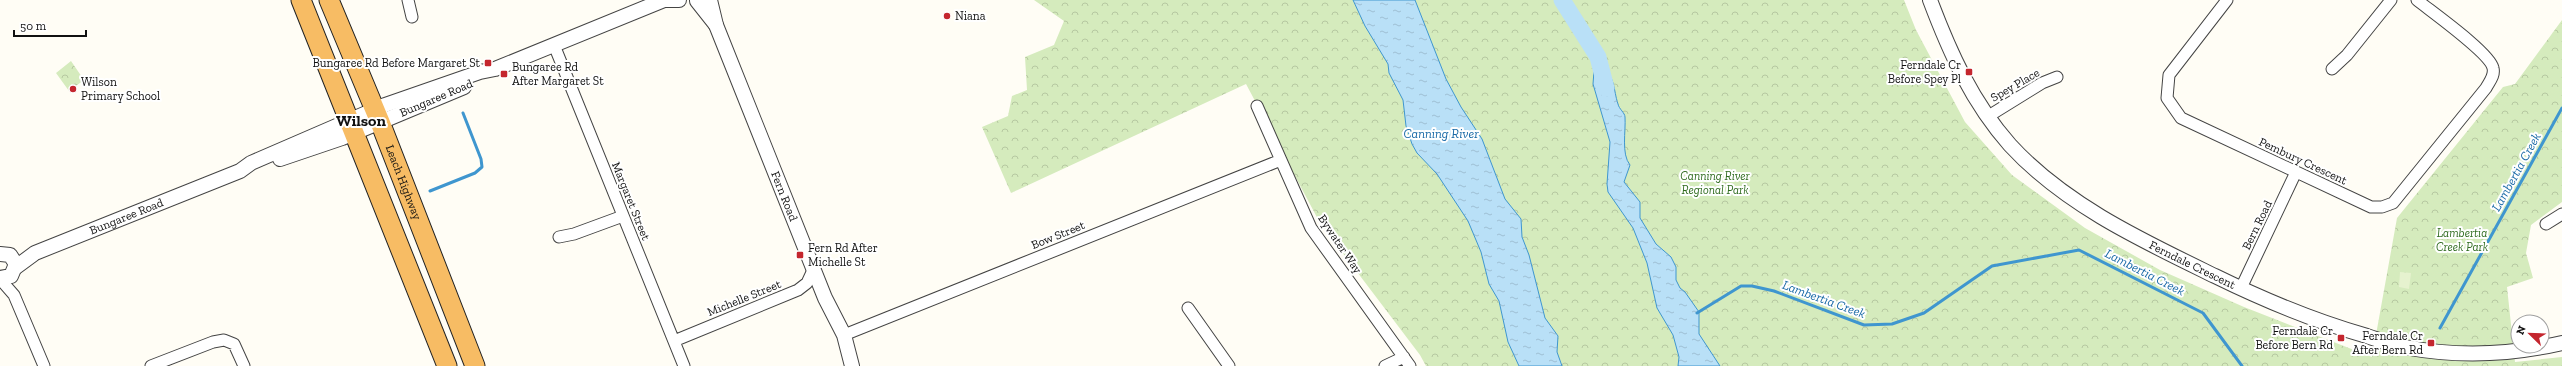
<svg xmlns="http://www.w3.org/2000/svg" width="2562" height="366" font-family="'Zilla Slab',serif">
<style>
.park{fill:url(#park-crowns)}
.pitch{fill:#e6f2cf}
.water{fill:url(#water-ripples);stroke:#3f96cf}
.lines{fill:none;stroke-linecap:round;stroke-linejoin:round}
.stream{stroke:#3f96cf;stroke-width:3}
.river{stroke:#b9e0f7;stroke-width:17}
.minor-casing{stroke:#444;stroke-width:13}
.tertiary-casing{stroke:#444;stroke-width:16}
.trunk-casing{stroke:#222;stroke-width:21}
.minor{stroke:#fff;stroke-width:11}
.tertiary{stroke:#fff;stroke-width:14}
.trunk{stroke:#f7bc64;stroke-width:19}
.poi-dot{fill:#c4262e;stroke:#fff;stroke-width:1.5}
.labels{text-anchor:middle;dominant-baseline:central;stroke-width:4;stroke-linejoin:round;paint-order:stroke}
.poi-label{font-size:12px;fill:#111;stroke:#fff;text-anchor:start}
.street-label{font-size:12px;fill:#111;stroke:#fff}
.park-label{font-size:12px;font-style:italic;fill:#2f6b1f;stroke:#fff}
.water-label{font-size:13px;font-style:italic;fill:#1768a6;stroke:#fff}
.district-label{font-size:16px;font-weight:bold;fill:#111;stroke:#fff}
</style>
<defs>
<pattern id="park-crowns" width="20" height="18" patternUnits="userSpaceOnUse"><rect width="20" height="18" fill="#d5ebbd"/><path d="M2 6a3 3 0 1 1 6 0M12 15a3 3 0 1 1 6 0" fill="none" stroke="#b6c8a1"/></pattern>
<pattern id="water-ripples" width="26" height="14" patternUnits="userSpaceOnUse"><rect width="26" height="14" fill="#b9e0f7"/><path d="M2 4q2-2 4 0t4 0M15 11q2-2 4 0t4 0" fill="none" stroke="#9ebfd3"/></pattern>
</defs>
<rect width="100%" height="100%" fill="#fffdf5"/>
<path class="park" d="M1034,0H1904L1916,30L1965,122L2012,175L2085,228L2160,270L2244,307L2372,357L2397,218L2503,87L2515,84L2562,20V202L2531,225L2526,253L2533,278L2507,287L2515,362L2562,357V366H1426L1420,355L1320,223L1246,84L1011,193L982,127L1008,116L1012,96L1027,90L1025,57L1054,45L1064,21Z
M71,61L84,80L69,91L56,73Z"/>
<path class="pitch" d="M2400,272L2411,273L2409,289L2399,287Z"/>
<path class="water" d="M1353,0H1415L1446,79L1461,107L1482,139L1505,199L1521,219L1522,237L1529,255L1545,318L1558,336L1557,352L1562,366H1519L1508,342L1499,301L1489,284L1481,252L1468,221L1437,174L1417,153L1412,144L1406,126L1403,100L1389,73L1388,64L1365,26Z
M1601,66C1616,78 1613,89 1618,104C1619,109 1625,113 1625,117C1626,131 1621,154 1630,165L1624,182L1640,202V218L1656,244L1671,257L1676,267V280L1680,288L1685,292L1699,312V334L1720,366H1678L1679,357L1673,335L1657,308L1647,263L1633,228L1608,192L1607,184L1610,142L1593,84L1594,71Z"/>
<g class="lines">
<path class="stream" d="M430,191L475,173L482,167L481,159L463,113
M1697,313L1741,286H1752L1774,291L1864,325L1892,324L1924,313L1992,266L2079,250L2203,313L2242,366
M2440,328L2562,108"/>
<path class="river" d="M1562,0L1598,57L1606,88"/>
<defs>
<path id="minor" d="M408,0L412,17
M2227,0L2169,75L2167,98L2181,118L2371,207H2382L2393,203L2486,88C2489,82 2495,76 2493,68C2490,53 2432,12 2417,0
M554,45L684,366
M2332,69L2347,55L2391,0
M1257,106L1311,228L1410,366
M1987,117L2042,83L2057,77
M2546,224L2562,214
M559,237L574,234L623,216
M0,279L14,295L44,366
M2241,288L2296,172
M1188,308L1229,366
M844,335L1281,160
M674,341L798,290L807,283L814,268
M151,366L213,342L224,340L234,344L244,366
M1385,366L1404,357"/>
<g id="tertiary">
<path d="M664,0H679"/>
<path id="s1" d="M710,0L716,25L825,298L844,335L852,366"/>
<path id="s2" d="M1930,0C1950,53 1972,102 2010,145C2065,205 2143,241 2215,276C2264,300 2314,321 2367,336C2379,340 2391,345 2404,347C2457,357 2510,355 2562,343"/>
<path d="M697,1L716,25"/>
<path d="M280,159L342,138L464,87"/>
<path d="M0,254L10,255L16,264L11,276L0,278"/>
<path id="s3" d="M16,267L35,253L240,171L251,163L385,105L480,72L495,69L664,0"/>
</g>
<g id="trunk">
<path d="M301,0L447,366"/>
<path id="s4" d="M329,0L380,122L475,366"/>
</g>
</defs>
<use href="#minor" class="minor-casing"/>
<use href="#tertiary" class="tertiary-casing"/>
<use href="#trunk" class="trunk-casing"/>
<use href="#minor" class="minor"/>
<use href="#tertiary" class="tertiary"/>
<use href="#trunk" class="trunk"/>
</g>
<g class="poi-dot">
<circle cx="947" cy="16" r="4"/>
<rect x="484" y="59" width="8" height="8" rx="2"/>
<rect x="1965" y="68" width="8" height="8" rx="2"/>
<rect x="500" y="70" width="8" height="8" rx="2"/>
<circle cx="73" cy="89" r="4"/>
<rect x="796" y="251" width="8" height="8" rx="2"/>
<rect x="2337" y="334" width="8" height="8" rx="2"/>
<rect x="2427" y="339" width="8" height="8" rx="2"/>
</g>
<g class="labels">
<g class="poi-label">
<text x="955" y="16">Niana</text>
<text x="480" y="63" text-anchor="end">Bungaree Rd Before Margaret St</text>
<text x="1961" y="65" text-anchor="end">Ferndale Cr<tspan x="1961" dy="14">Before Spey Pl</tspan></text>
<text x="512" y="67">Bungaree Rd<tspan x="512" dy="14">After Margaret St</tspan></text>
<text x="81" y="82">Wilson<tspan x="81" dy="14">Primary School</tspan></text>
<text x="808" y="248">Fern Rd After<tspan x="808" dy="14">Michelle St</tspan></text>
<text x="2333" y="331" text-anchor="end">Ferndale Cr<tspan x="2333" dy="14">Before Bern Rd</tspan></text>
<text x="2423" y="336" text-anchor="end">Ferndale Cr<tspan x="2423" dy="14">After Bern Rd</tspan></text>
</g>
<g class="street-label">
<text transform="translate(2015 85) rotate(-30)">Spey Place</text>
<text transform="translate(436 98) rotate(-23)">Bungaree Road</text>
<text transform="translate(2303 161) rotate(25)">Pembury Crescent</text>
<text stroke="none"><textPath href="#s4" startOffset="197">Leach Highway</textPath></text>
<text stroke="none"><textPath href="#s1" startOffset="210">Fern Road</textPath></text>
<text transform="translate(631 201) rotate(68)">Margaret Street</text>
<text stroke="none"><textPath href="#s3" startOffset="122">Bungaree Road</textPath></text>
<text transform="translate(2257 225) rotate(-64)">Bern Road</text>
<text transform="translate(1058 235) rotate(-22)">Bow Street</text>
<text transform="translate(1340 244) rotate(56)">Bywater Way</text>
<text stroke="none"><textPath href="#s2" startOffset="386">Ferndale Crescent</textPath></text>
<text transform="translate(744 298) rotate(-22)">Michelle Street</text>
</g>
<g class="park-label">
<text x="1715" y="176">Canning River<tspan x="1715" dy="14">Regional Park</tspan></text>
<text x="2462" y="233">Lambertia<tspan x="2462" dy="14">Creek Park</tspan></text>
</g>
<g class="water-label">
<text x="1441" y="133">Canning River</text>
<text transform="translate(2516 172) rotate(-61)">Lambertia Creek</text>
<text transform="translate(2145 272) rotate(27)">Lambertia Creek</text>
<text transform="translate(1824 299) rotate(20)">Lambertia Creek</text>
</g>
<g class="district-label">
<text x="361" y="120">Wilson</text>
</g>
</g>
<g transform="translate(2530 334) rotate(293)"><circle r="19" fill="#ffffff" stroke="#a0a0a0"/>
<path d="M0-3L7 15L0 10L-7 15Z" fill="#c4262e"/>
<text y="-6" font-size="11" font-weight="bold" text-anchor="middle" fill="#111111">N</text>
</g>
<path d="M14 30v6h72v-6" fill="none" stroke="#111111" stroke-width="2"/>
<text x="20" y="30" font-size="12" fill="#111111" stroke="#ffffff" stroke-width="3" paint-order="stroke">50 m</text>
</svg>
